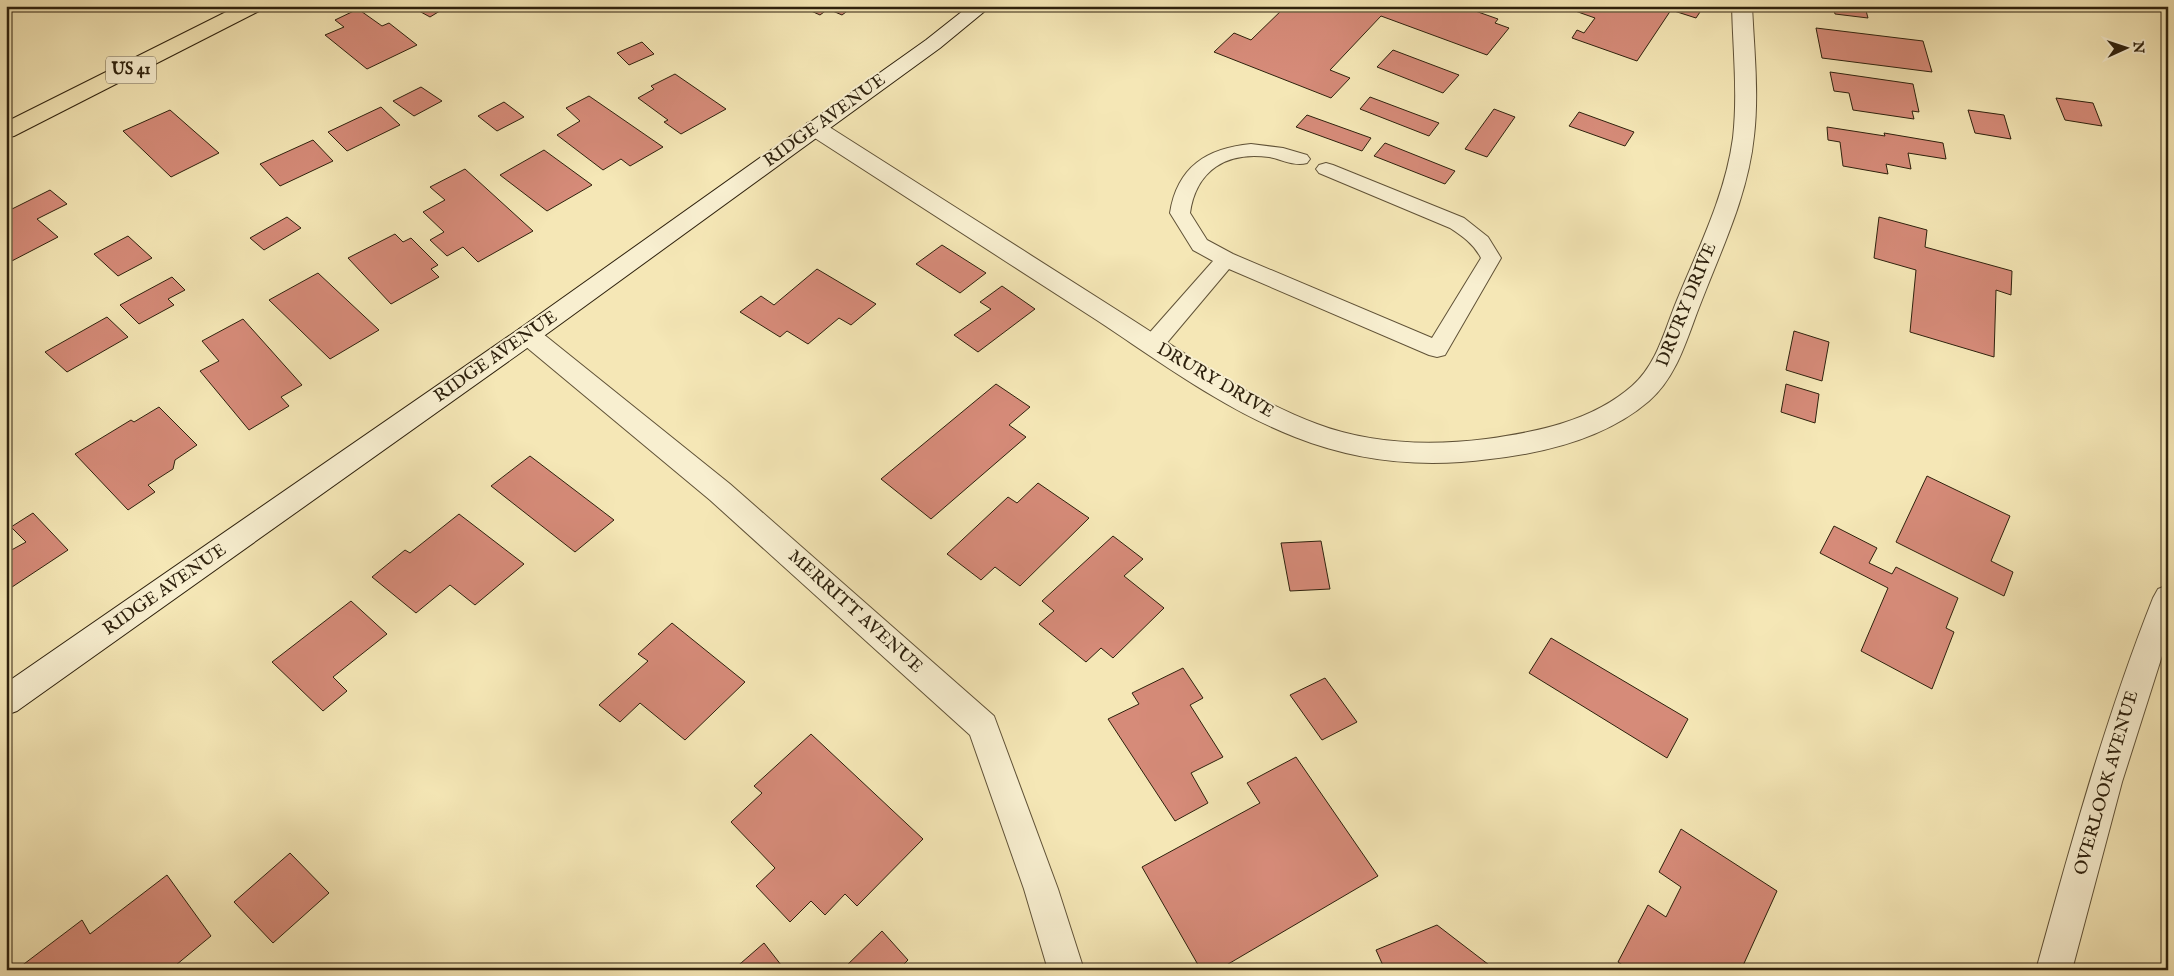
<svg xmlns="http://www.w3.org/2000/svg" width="2174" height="976" font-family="'IM FELL English',serif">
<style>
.building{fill:#d68b79;stroke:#2e210d}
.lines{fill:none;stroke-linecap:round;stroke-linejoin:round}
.lane-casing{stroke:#605237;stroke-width:2}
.street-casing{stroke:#605237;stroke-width:2}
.secondary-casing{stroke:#2e210d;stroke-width:2}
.primary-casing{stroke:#2e210d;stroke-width:2}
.lane{fill:#f8efd0;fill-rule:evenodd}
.street{fill:#f8efd0;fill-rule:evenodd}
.secondary{fill:#f8efd0;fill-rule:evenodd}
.primary{fill:#f5e7b6;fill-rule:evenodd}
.labels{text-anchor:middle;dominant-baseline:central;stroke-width:4;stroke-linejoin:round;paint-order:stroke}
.shield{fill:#f8efd0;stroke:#6b5f48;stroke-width:1}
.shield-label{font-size:16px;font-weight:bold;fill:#2e210d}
.street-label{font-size:18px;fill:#2e210d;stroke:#f8efd0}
</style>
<rect width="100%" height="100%" fill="#f5e7b6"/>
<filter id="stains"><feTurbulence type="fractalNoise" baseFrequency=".004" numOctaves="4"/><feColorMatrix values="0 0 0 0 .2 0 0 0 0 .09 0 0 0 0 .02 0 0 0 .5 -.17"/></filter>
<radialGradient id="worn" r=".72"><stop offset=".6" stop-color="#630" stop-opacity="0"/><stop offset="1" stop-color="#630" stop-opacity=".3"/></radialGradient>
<path class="building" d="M410,6H448L430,17Z
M800,6H854L842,15L828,9L820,15Z
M1286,6H1461L1498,19L1495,23L1509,28L1487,55L1381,16L1330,70L1350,78L1331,98L1214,52L1234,33L1251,40Z
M1561,6H1704L1696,18L1671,10L1637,61L1572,38L1577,30L1584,33L1595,18Z
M1833,6H1893L1895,10L1865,7L1868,18L1835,14Z
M358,9L382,26L389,23L417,45L367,69L325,35L344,27L335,20Z
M1816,28L1923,41L1932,72L1822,58Z
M642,42L654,54L629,65L617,53Z
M1393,50L1459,75L1443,93L1377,67Z
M1830,72L1913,84L1919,112L1912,111L1914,119L1853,110L1849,93L1834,91Z
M675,74L726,109L681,134L664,122L668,120L638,98L654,89L651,86Z
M421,87L442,101L414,116L393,101Z
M589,96L663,147L630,166L621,159L603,170L557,135L580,121L566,108Z
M1370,97L1439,123L1429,136L1360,109Z
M2056,98L2093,103L2102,126L2065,120Z
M504,102L524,117L497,131L478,116Z
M381,107L400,125L347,151L328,132Z
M1494,109L1515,117L1487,157L1465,149Z
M170,110L219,153L171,177L123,131Z
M1968,110L2004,115L2011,139L1975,133Z
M1579,112L1634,132L1625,146L1569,126Z
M1307,115L1371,138L1362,151L1296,127Z
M1827,127L1885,136L1884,133L1943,143L1946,159L1908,153L1911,169L1886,164L1888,174L1843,166L1840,142L1828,140Z
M313,140L333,161L280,186L260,164Z
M1385,143L1455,171L1445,184L1374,156Z
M544,150L592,185L547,211L500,175Z
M465,169L533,231L478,262L463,247L447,256L430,240L444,232L423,212L445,200L430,187Z
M50,190L67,204L37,219L58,237L6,264V212Z
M287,217L301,228L264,250L250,238Z
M1879,217L1927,230L1925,247L2012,271L2011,295L1996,290L1994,357L1910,332L1916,270L1874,258Z
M395,234L403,242L411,238L438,265L431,269L439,277L391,304L348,258Z
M128,236L152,258L118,276L94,254Z
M942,245L986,273L960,293L916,264Z
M817,269L876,304L851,325L839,318L808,344L787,331L780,337L740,312L761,296L774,305Z
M318,273L379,330L330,359L269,300Z
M172,277L185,290L168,299L174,305L139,324L120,305Z
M1002,286L1035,309L978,352L954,335L991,309L980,302Z
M107,317L128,337L67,372L45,352Z
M243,319L302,385L281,397L289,406L249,430L200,371L219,361L202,341Z
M1794,331L1829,342L1822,381L1786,370Z
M996,384L1030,407L1009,425L1026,437L931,519L881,479Z
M1786,384L1819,394L1815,423L1781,412Z
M159,407L197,445L175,460L173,469L148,485L155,492L128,510L75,454L131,420L134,422Z
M530,456L614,520L575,552L491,486Z
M1927,476L2010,516L1991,561L2013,572L2004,596L1896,542Z
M1038,483L1089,518L1020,586L995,567L981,580L947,554L1008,497L1017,503Z
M33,513L68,550L6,591V553L26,542L11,527Z
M459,514L524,564L475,605L450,585L416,613L372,577L405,550L410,553Z
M1834,526L1877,548L1869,563L1892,574L1896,567L1958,598L1946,628L1954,632L1932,689L1861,651L1888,588L1820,553Z
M1113,536L1143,559L1124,576L1164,608L1113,658L1101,648L1086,662L1039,624L1054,611L1042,601Z
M1321,541L1330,589L1290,591L1281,543Z
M351,601L387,634L333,677L347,691L323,711L272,662Z
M672,623L745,682L685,740L640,703L620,722L599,705L648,661L638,654Z
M1551,638L1688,719L1667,758L1529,673Z
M1183,668L1203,698L1190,705L1223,757L1191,773L1208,803L1175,821L1108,719L1139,704L1132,693Z
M1325,678L1357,722L1322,740L1290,695Z
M811,734L923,839L857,906L845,894L825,915L811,901L790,922L756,886L775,868L731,822L762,793L754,786Z
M1296,757L1378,876L1218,970H1201L1142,867L1260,803L1247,783Z
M1681,829L1777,891L1741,970H1630L1618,962L1648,905L1666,917L1681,887L1659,872Z
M290,853L329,893L273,943L234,902Z
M167,875L211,936L170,970H16L82,920L90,934Z
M1437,925L1493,968L1492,970H1385L1376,950Z
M882,931L908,960L898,970H842Z
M764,943L785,970H733Z"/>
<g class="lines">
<defs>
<path id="lane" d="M1251,144L1283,148L1307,155L1310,159L1307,163C1295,167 1281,159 1269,157C1227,151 1196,170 1190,213L1207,240L1233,254L1432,338L1481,258C1474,244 1462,236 1450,228L1319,173L1316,169L1319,165L1326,163L1333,165L1464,218L1488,237L1501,258L1445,355L1437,357L1429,355L1229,269L1160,351L1152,353L1144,351L1141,345L1144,339L1213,261L1193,250L1170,213C1177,167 1207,148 1251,144Z"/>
<path id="street" d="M1732,6H1752C1754,49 1759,93 1754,136C1748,196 1721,250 1700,305C1687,338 1677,377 1649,401C1606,438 1545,453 1490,459C1423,468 1358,462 1295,437C1223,409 1159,361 1095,319C999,257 903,195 807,133L804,128L807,123L815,121L823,123C921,185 1019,248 1117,310C1182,351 1245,397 1317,424C1370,444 1430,446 1486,439C1537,432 1592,421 1632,386C1656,365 1664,333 1675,305C1697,251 1725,197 1733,138C1738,94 1733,50 1732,6Z
M528,326L537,329L730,484L994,716L1058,889L1084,970H1048L1024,889L970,735L710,500L519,341L516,335L519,329Z
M2168,585V637L2122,782L2072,970H2036C2071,844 2105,719 2153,598L2158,589Z"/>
<path id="secondary" d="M969,6H991L940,48L537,341L17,711L6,715V683L519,329L926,40Z"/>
<path id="primary" d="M238,6H264L261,10L14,136L6,138V122Z"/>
</defs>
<use href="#lane" class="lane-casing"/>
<use href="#street" class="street-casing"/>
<use href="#secondary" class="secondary-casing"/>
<use href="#primary" class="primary-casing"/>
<use href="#lane" class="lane"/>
<use href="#street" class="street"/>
<use href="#secondary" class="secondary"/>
<use href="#primary" class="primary"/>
</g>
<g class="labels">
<rect class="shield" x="106" y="56.5" width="50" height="27" rx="4"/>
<g class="shield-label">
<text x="131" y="70">US 41</text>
</g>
<g class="street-label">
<text transform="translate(825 121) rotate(-36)">RIDGE AVENUE</text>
<text transform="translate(1687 305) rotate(-68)">DRURY DRIVE</text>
<text transform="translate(496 357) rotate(-35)">RIDGE AVENUE</text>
<text transform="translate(1215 381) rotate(30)">DRURY DRIVE</text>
<text transform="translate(165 590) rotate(-35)">RIDGE AVENUE</text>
<text transform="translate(855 612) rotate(42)">MERRITT AVENUE</text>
<text transform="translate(2107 783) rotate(-74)">OVERLOOK AVENUE</text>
</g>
</g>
<rect width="2174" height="976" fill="none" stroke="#f5e7b6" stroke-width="25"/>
<rect x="8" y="8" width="2159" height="961" fill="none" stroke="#2e210d" stroke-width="2.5"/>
<rect x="12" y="12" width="2149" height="951" fill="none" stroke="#2e210d"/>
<g transform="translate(2126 48) rotate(87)" stroke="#f8efd0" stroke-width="4" paint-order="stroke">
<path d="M0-4L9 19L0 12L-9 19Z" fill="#2e210d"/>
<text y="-8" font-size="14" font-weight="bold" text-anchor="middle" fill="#2e210d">N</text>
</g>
<rect width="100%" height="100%" filter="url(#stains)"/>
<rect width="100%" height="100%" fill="url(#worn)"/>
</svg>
